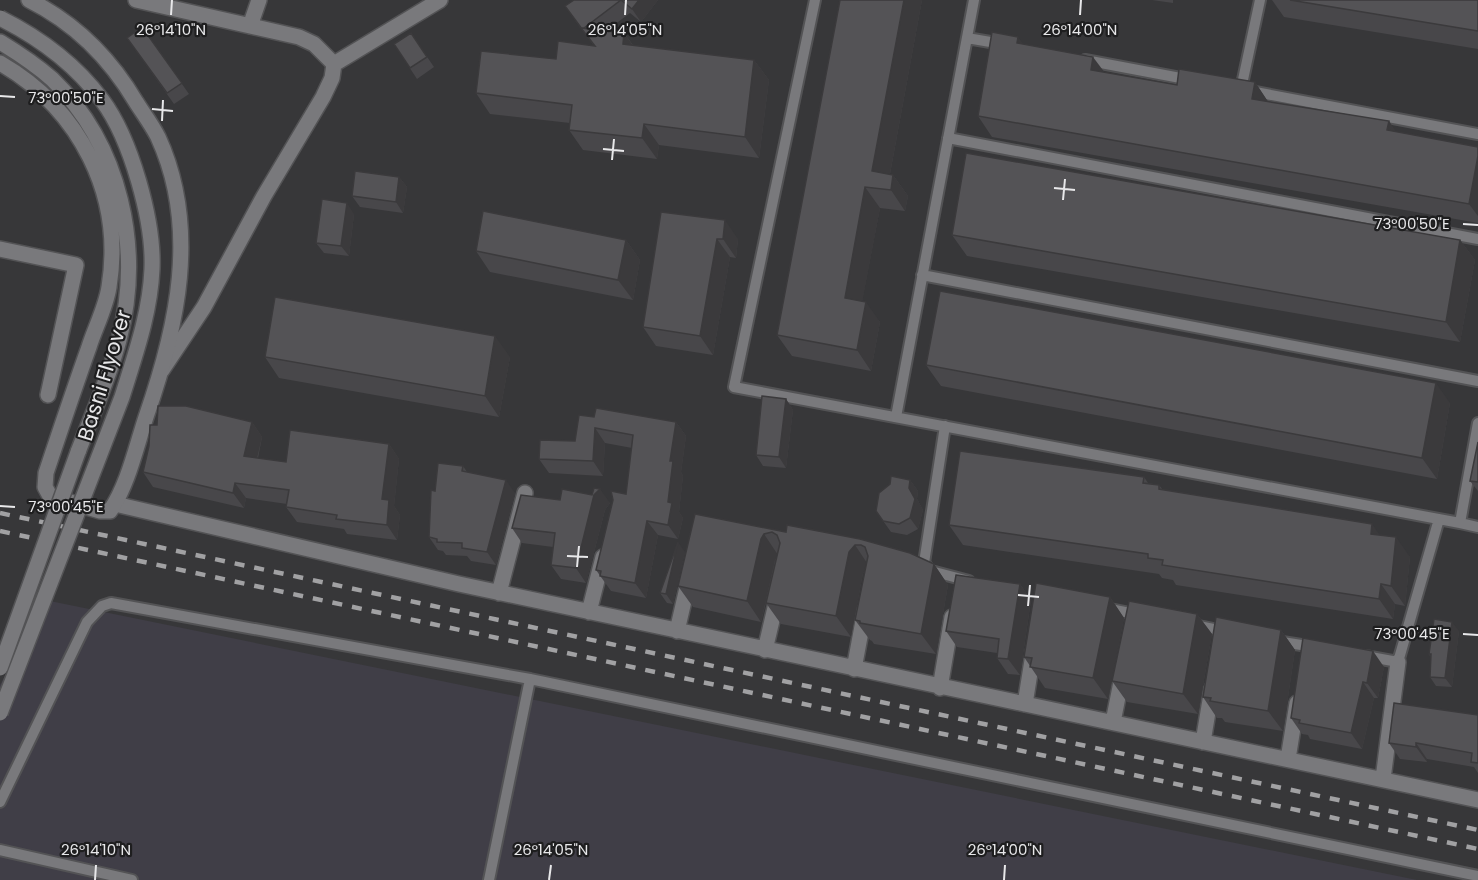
<svg xmlns="http://www.w3.org/2000/svg" width="1478" height="880" font-family="Poppins,sans-serif">
<style>
.built{fill:#403e47}
.lines{fill:none;stroke-linecap:round;stroke-linejoin:round}
.lane-casing{stroke:#535355;stroke-width:14}
.street-casing{stroke:#535355;stroke-width:18}
.secondary-casing{stroke:#535355;stroke-width:18}
.lane{stroke:#79797c;stroke-width:10}
.street{stroke:#79797c;stroke-width:15}
.secondary{stroke:#79797c;stroke-width:15}
.rail{stroke:#a1a1a3;stroke-width:4.5;stroke-dasharray:10 10;stroke-linecap:butt}
.secondary-bridge-casing{stroke:#535355;stroke-width:18;stroke-linecap:butt}
.secondary-bridge{stroke:#79797c;stroke-width:15}
.wall{fill:#48474a}
.shaded-wall{fill:#3b3a3c}
.building{fill:#545356;stroke:#3b3a3c;stroke-width:1.5}
.ticks{fill:none;stroke:#e8e8ea;stroke-width:2}
.labels{text-anchor:middle;dominant-baseline:central;stroke-width:4.5;stroke-linejoin:round;paint-order:stroke}
.street-label{font-size:21px;fill:#e8e8ea;stroke:#1e1e1f}
.ticks-label{font-size:15px;text-anchor:middle;fill:#e8e8ea;stroke:#1e1e1f;stroke-width:4.5;stroke-linejoin:round;paint-order:stroke}
</style>
<rect width="100%" height="100%" fill="#373739"/>
<path class="built" d="M45,600L1417,880H0V685Z"/>
<g class="lines">
<defs>
<path id="lane" d="M815,0L734,387L1460,523L1478,423
M967,38L1002,44
M1085,60L1191,80
M1241,89L1260,0
M1250,91L1478,134
M948,138L1478,239
M922,275L1478,381
M896,417L974,0
M945,426L924,563L931,571L969,581
M1460,523L1478,527
M1105,608L1140,615
M1194,625L1228,632
M1276,641L1314,647
M1365,656L1398,662L1439,519
M530,679L1478,876
M0,802L87,622L102,606L111,603L530,679L489,880
M0,850L132,880"/>
<path id="street" d="M136,0L299,37L314,44L334,64L332,78L323,97L264,196L204,307L162,370
M250,26L259,0
M334,64L440,0
M0,249L76,265L48,395
M115,504L459,584L1478,800
M499,593L525,493
M589,612L603,557
M677,631L690,575
M765,650L778,595
M854,669L865,610
M940,688L952,617
M1025,704L1034,648
M1113,722L1123,672
M1203,742L1212,688
M1288,759L1297,703
M1383,779L1398,662"/>
<path id="secondary" d="M0,42C18,53 36,65 52,79C121,145 143,249 119,340C109,378 92,415 78,452
M0,63C80,109 124,195 109,287C106,307 95,328 89,347C74,389 60,431 46,473L45,487L50,496L100,511H110C128,485 136,447 146,417C177,328 200,228 158,137C152,125 143,113 136,102C110,58 75,23 29,0"/>
</defs>
<use href="#lane" class="lane-casing"/>
<use href="#street" class="street-casing"/>
<use href="#secondary" class="secondary-casing"/>
<use href="#lane" class="lane"/>
<use href="#street" class="street"/>
<use href="#secondary" class="secondary"/>
<path class="rail" d="M0,513L1478,830
M0,531L1478,849"/>
<defs>
<path id="secondary-bridge" d="M0,18C38,37 76,65 102,100C131,139 154,221 152,269C150,314 135,355 122,397L0,713
M0,668L78,452"/>
</defs>
<use href="#secondary-bridge" class="secondary-bridge-casing"/>
<use href="#secondary-bridge" class="secondary-bridge"/>
</g>
<path class="wall" d="M574,0H658L641,22L630,13L606,31L624,33L633,45L754,60L769,80L759,158L659,145L657,159L583,150L569,130L570,123L490,114L476,93L556,59L594,46L574,19Z
M840,0H922L890,174L893,175L908,196L905,211L880,208L862,301L880,322L871,371L792,356L777,335Z
M1152,0H1173V3Z
M1272,0H1478V49L1284,17Z
M142,27L189,94L174,104L127,38Z
M411,33L434,67L417,79L394,44Z
M1023,44L1104,72L1177,85L1255,82L1268,102L1396,132L1478,147V223L992,137L978,116Z
M399,177L407,187L403,213L360,207L352,196Z
M661,212L738,239L736,258L730,257L713,355L656,346L643,327Z
M354,214L349,256L324,253L316,243Z
M952,235L1460,240L1475,260L1460,342L967,256Z
M626,240L640,260L633,300L490,272L476,251Z
M265,357H510L499,417L279,378Z
M926,365L1450,403L1437,479L941,386Z
M786,399L793,410L786,468L763,466L756,455Z
M594,417L676,422L686,436L681,472L683,476L679,512L683,518L678,539L658,535L646,598L611,591L596,570L626,494L632,448L605,443L603,476L549,473L539,459L575,441Z
M252,422L262,437L258,458L286,462L389,444L399,459L394,506L400,515L397,540L347,534L344,529L297,522L286,507L287,504L246,498L244,508L153,487L143,472Z
M1478,442V491L1470,481Z
M463,466L467,472L515,493L496,565L471,561L467,556L446,555L443,551L438,550L429,537L435,491Z
M1144,477L1148,483L1159,485L1163,490L1380,535L1410,557L1405,606L1395,604L1393,619L1176,585L1173,580L1162,578L1159,574L963,545L949,525Z
M910,480L918,491L917,499L923,510L918,529L907,535L891,532L876,511Z
M592,495L610,503L605,510L586,583L561,579L551,565L553,547L522,543L512,528L560,500Z
M695,514L786,532L787,525L934,564L948,585L936,654L874,644L872,641L870,640L855,620L865,571L863,573L851,637L781,624L766,603L777,558L761,622L693,607L678,586Z
M685,552L673,604L667,603L660,593Z
M1020,584L1031,600L1020,675L1008,674L997,658V653L957,647L946,631Z
M1110,597L1124,618L1108,699L1045,688L1024,657Z
M1197,614L1212,634L1198,714L1127,702L1112,681Z
M1281,630L1295,650L1283,731L1225,722L1222,718H1217L1203,697Z
M1459,631L1452,687L1436,686L1430,677L1431,658L1429,654Z
M1384,667L1378,698H1374L1362,749L1310,739L1308,735L1302,734L1291,718Z
M1478,715V773L1474,767L1427,759V762L1400,759L1389,743Z"/>
<path class="shaded-wall" d="M639,0H658L641,22L632,9Z
M904,0H922L887,190L872,171Z
M624,33L639,54L623,44Z
M1018,37L1033,58L1017,43Z
M1093,57L1108,77L1091,70Z
M754,60L769,80L759,158L745,137Z
M1255,82L1269,103L1252,99Z
M1389,121L1403,142L1387,130Z
M644,124L659,145L657,159L642,138Z
M1478,156V216L1469,204Z
M893,175L908,196L905,211L891,190Z
M399,177L407,187L403,213L396,202Z
M865,187L880,208L859,319L845,298Z
M347,203L354,214L349,256L341,246Z
M725,220L738,239L736,258L723,239Z
M717,239L730,257L713,355L700,336Z
M626,240L640,260L633,300L618,280Z
M1460,240L1475,260L1460,342L1446,322Z
M866,302L880,322L871,371L857,350Z
M495,336L510,357L499,417L485,396Z
M1436,383L1450,403L1437,479L1422,458Z
M786,399L793,410L786,468L779,457Z
M252,422L262,437L254,471L244,456Z
M676,422L686,436L681,472L683,476L679,512L683,518L678,539L668,525L670,461Z
M595,428L605,443L603,476L593,461Z
M389,444L399,459L394,506L400,515L397,540L387,525L382,499Z
M506,480L515,493L496,565L487,552Z
M910,480L918,491L917,499L923,510L918,529L910,518L909,488Z
M235,483L246,498L244,508L233,493Z
M600,489L610,503L605,510L586,583L576,568L594,495Z
M647,521L658,535L646,598L635,583Z
M1372,524L1386,544L1371,534Z
M764,534L778,555L775,560L761,622L747,601L761,539Z
M1396,537L1410,557L1405,606L1391,586Z
M678,542L685,552L673,604L666,594Z
M855,545L869,566L863,573L851,637L836,616L849,552Z
M934,564L948,585L936,654L921,634Z
M1020,584L1031,600L1020,675L1008,659Z
M1381,584L1395,604L1393,619L1379,599Z
M1110,597L1124,618L1108,699L1093,678Z
M1197,614L1212,634L1198,714L1183,694Z
M1452,622L1459,631L1452,687L1445,678Z
M1281,630L1295,650L1283,731L1268,711Z
M1373,651L1384,667L1378,698L1367,683Z
M1363,682L1374,698L1362,749L1351,733Z
M1416,743L1427,759V762L1416,747Z"/>
<path class="building" d="M574,0H639L632,9L621,0L584,28H581L582,29L565,6Z
M840,0H904L872,171L893,175L891,190L865,187L845,298L866,302L857,350L777,335Z
M1290,0H1478V31Z
M142,27L182,83L167,93L127,38Z
M581,28L624,33L623,44L754,60L745,137L644,124L642,138L569,130L572,105L476,93L481,51L556,59L558,41L595,46Z
M992,32L1018,37L1017,43L1093,57L1091,70L1177,85L1179,69L1255,82L1252,99L1389,121L1387,130L1478,147V156L1469,204L978,116Z
M411,33L427,57L410,68L394,44Z
M966,153L1460,240L1446,322L952,235Z
M355,171L399,177L396,202L352,196Z
M322,199L347,203L341,246L316,243Z
M483,211L626,240L618,280L476,251Z
M661,212L725,220L723,239H717L700,336L643,327Z
M940,291L1436,383L1422,458L926,365Z
M275,297L495,336L485,396L265,357Z
M762,396L786,399L779,457L756,455Z
M158,406H186L252,422L244,456L286,462L290,430L389,444L382,499L389,500L387,525L336,519L337,515L286,507L289,490L235,483L233,493L143,472L149,446L150,425H157Z
M596,408L676,422L670,461H673L668,502L672,503L668,525L647,521L635,583L600,576L601,571L596,570L613,500L611,491L626,494L633,435L595,428L593,461L539,459L540,440L575,441L579,415L594,417Z
M1478,442V482L1470,481Z
M960,451L1144,477L1143,483L1159,485V489L1372,524L1371,534L1396,537L1391,586L1381,584L1379,599L1162,565L1163,560L1148,558V554L949,525Z
M438,463L463,466L462,471L506,480L487,552L462,548V543L437,542V539L429,537L431,490L435,491Z
M891,476L910,480L909,488L915,499L910,518L899,524L883,521L876,511L879,493L890,484Z
M594,488L600,489L594,495L576,568L551,565L555,533L512,528L521,495L560,500L562,489L592,495Z
M695,514L786,532L787,525L860,539L910,553L934,564L921,634L860,623V621L855,620L868,556L865,547L861,545H855L849,552L836,616L766,603L780,543L777,535L772,532L764,534L761,539L747,601L678,586Z
M678,542L666,594L660,593Z
M956,575L1020,584L1008,659L997,658L999,639L946,631Z
M1036,583L1110,597L1093,678L1030,667L1032,658L1024,657Z
M1129,601L1197,614L1183,694L1112,681Z
M1216,617L1281,630L1268,711L1210,701L1211,698L1203,697Z
M1434,619L1452,622L1445,678L1430,677L1431,654H1429Z
M1303,638L1373,651L1367,683L1363,682L1351,733L1299,723L1300,720L1291,718Z
M1394,703L1478,715V763L1471,762L1472,753L1416,743V747L1389,743Z"/>
<path class="ticks" d="M171,15L172,0M625,15L626,0M1080,15L1081,0M0,96L15,97M152,109L173,111M162,121L163,100M603,149L624,151M612,160L614,139M1054,188L1075,190M1063,200L1065,179M1463,224L1478,225M0,506L15,507M567,556L588,557M577,567L579,546M1018,595L1039,597M1028,606L1030,585M1463,634L1478,635M95,880L96,865M549,880L551,865M1004,880L1005,865"/>
<g class="labels">
<g class="street-label">
<text transform="translate(104 375) rotate(-73)">Basni Flyover</text>
</g>
</g>
<g class="ticks-label">
<text x="171" y="35">26°14'10"N</text>
<text x="625" y="35">26°14'05"N</text>
<text x="1080" y="35">26°14'00"N</text>
<text x="66" y="103">73°00'50"E</text>
<text x="1412" y="229">73°00'50"E</text>
<text x="66" y="512">73°00'45"E</text>
<text x="1412" y="639">73°00'45"E</text>
<text x="96" y="855">26°14'10"N</text>
<text x="551" y="855">26°14'05"N</text>
<text x="1005" y="855">26°14'00"N</text>
</g>
</svg>
